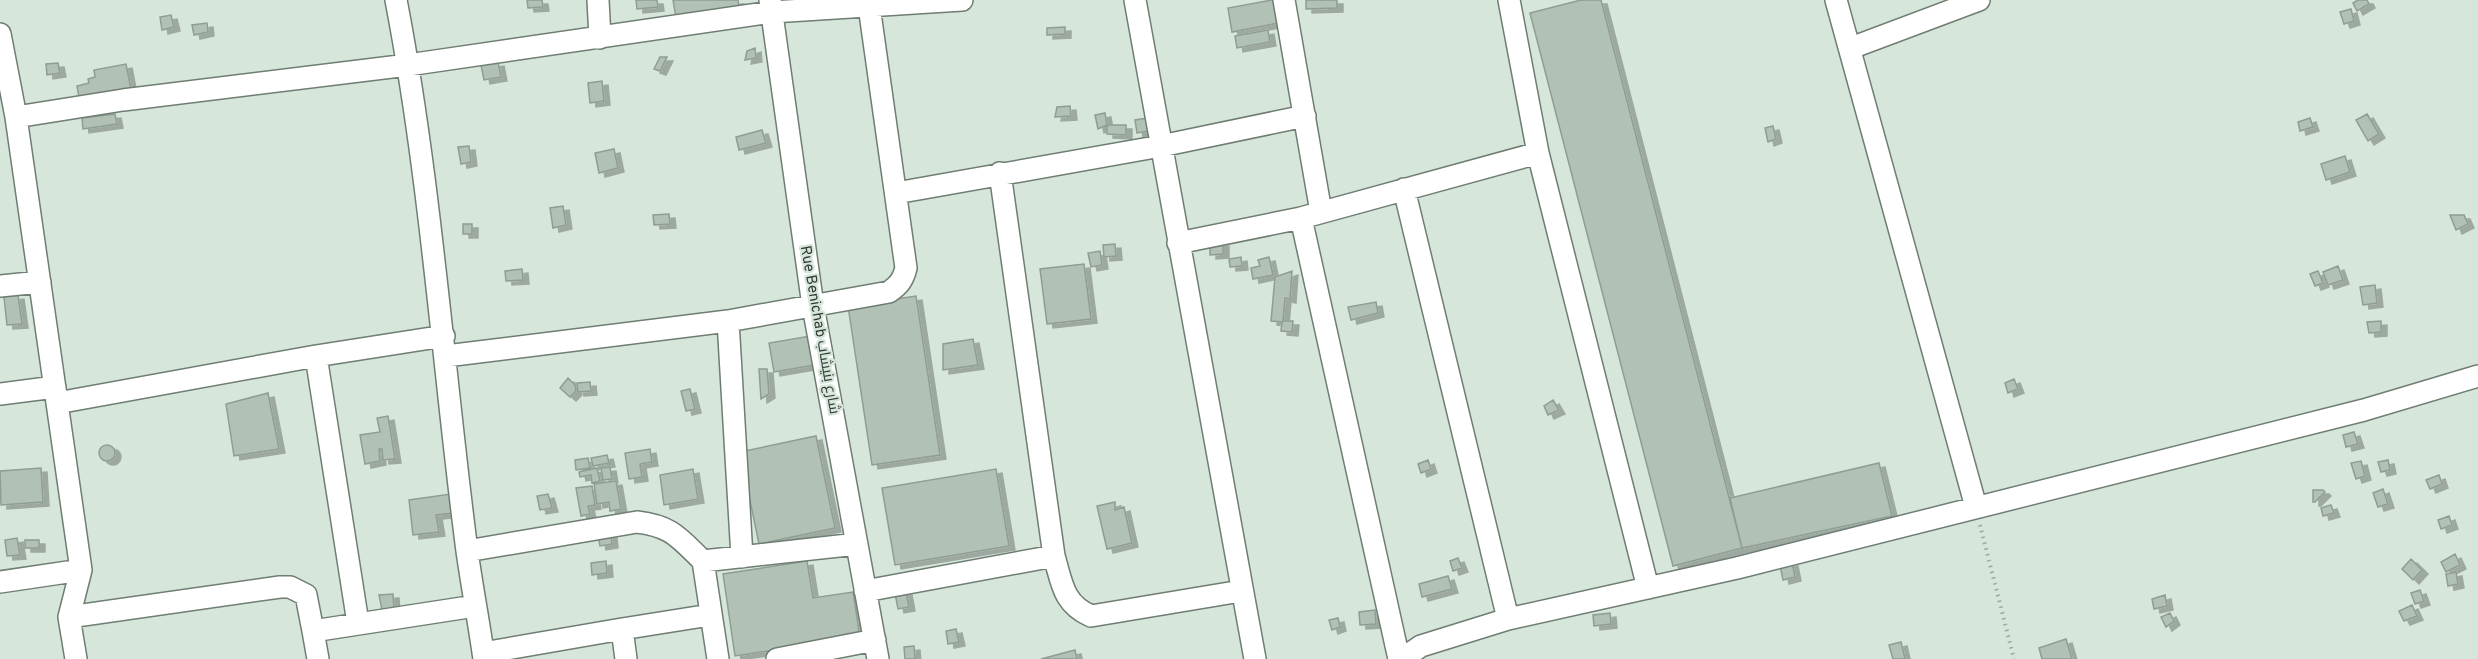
<svg xmlns="http://www.w3.org/2000/svg" width="2478" height="659" font-family="Overpass,Cairo,sans-serif">
<style>
.building{fill:#b2c1b5;stroke:#8f9d92;stroke-width:1.5;filter:url(#shadow)}
.lines{fill:none;stroke-linecap:round;stroke-linejoin:round}
.minor-casing{stroke:#6f7d72;stroke-width:24}
.path{stroke:#9da9a0;stroke-width:4;stroke-dasharray:1.5 4.5;stroke-linecap:butt}
.minor{stroke:#fff;stroke-width:21}
.labels{text-anchor:middle;dominant-baseline:central;stroke-width:4.5;stroke-linejoin:round;paint-order:stroke}
.street-label{font-size:15px;fill:#333934;stroke:#d6e6da}
</style>
<defs>
<filter id="shadow"><feDropShadow dx="6" dy="4" stdDeviation="0" flood-color="#0004"/></filter>
</defs>
<rect width="100%" height="100%" fill="#d6e6da"/>
<path class="building" d="M527,0H542L543,7L528,8Z
M636,0H657L658,7L637,9Z
M673,0H738L739,8L676,18Z
M1272,0H1280L1284,22L1232,32L1228,8Z
M1306,0H1337V8L1306,9Z
M1581,0H1601L1742,548L1673,566L1530,13Z
M2358,0H2367L2369,4L2357,11L2353,3Z
M2351,9L2354,21L2344,24L2340,12Z
M171,15L174,27L162,30L160,17Z
M207,23L208,32L194,35L192,25Z
M1065,27V34L1047,35V28Z
M1268,30L1270,42L1237,48L1235,36Z
M755,48L756,58L745,60L747,51Z
M660,57H667L660,71L654,69Z
M498,62L501,77L484,80L481,65Z
M58,63L60,73L47,75L46,64Z
M126,64L131,89L79,98L77,86L89,83L88,79L95,77L94,70Z
M602,81L604,101L590,103L588,83Z
M1070,106L1071,116L1055,117L1057,107Z
M1105,113L1107,125L1098,129L1095,115Z
M115,114L117,124L83,129L82,118Z
M2367,114L2379,134L2368,141L2356,120Z
M1161,116L1162,129L1137,133L1135,120Z
M2310,118L2313,127L2300,131L2298,122Z
M1107,125H1126V135L1107,134Z
M1773,126L1776,139L1768,142L1765,128Z
M762,130L766,143L739,150L736,137Z
M469,146L471,162L461,164L458,147Z
M614,149L618,168L599,173L595,153Z
M2345,156L2350,172L2326,180L2321,164Z
M563,206L566,225L553,228L550,208Z
M669,214L670,224L654,225L653,215Z
M2450,215H2464L2468,224L2456,230Z
M463,224H472V234H463Z
M1223,242V254L1210,255V243Z
M1115,244L1116,256L1104,257L1103,245Z
M1100,251L1102,265L1091,267L1088,253Z
M1241,257L1242,266L1230,267L1229,259Z
M1269,257L1273,275L1253,279L1251,268L1260,266L1258,260Z
M1084,264L1091,319L1047,324L1040,269Z
M2338,266L2343,280L2328,285L2323,272Z
M522,269L523,280L506,281L505,271Z
M1292,271L1290,299L1285,298L1283,321H1293L1292,332L1281,331L1282,322L1271,321L1275,277Z
M2318,271L2323,283L2315,286L2310,274Z
M2375,285L2377,303L2363,305L2360,287Z
M18,295L22,324L7,325L4,297Z
M916,296L940,455L872,465L848,306Z
M1376,302L1378,313L1351,320L1348,307Z
M2381,321V332L2369,333L2367,322Z
M810,336L815,365L774,372L769,343Z
M973,339L978,365L943,370V344Z
M759,369H767L769,394L761,399Z
M568,378L575,385L576,391L570,397L560,388Z
M2014,379L2018,389L2008,393L2005,383Z
M590,382L591,391L578,392L577,383Z
M690,389L695,409L686,411L681,391Z
M268,393L279,449L234,456L226,404Z
M1553,400L1559,410L1548,415L1544,406Z
M388,416L395,459L383,460L382,449H379L380,461L365,464L360,435L380,432L377,418Z
M2354,432L2358,444L2346,447L2343,435Z
M816,436L835,528L759,544L740,452Z
M99 453a8 8 0 1 1 16 0a8 8 0 1 1-16 0Z
M650,449L652,462L640,464L642,477L629,479L625,453Z
M607,455L609,463L593,466L591,458Z
M588,458L590,468L576,470L575,460Z
M1428,460L1431,469L1421,473L1418,464Z
M2388,460L2390,470L2381,472L2378,462Z
M2361,461L2365,476L2356,479L2351,463Z
M1879,463L1892,516L1742,548L1730,498Z
M610,467L612,479L603,480L601,468Z
M41,468L43,502L1,505L0,471Z
M597,468L600,481L592,483L591,475L580,477L579,472Z
M693,469L698,499L664,505L660,475Z
M996,469L1009,546L895,565L882,488Z
M2439,475L2442,484L2430,489L2426,480Z
M616,481L621,509L610,511L609,502L597,504L594,484Z
M592,486L595,505L588,506L590,514L581,516L576,488Z
M2383,489L2388,504L2378,507L2373,493Z
M2313,490H2323L2325,492L2315,502H2313Z
M451,494L454,513L436,515L439,532L413,535L409,500Z
M548,494L552,508L540,510L537,496Z
M1115,502V510L1124,507L1132,543L1107,549L1097,506Z
M2331,505L2334,513L2323,516L2321,508Z
M2449,516L2452,525L2441,529L2438,520Z
M611,534L612,544L600,546L598,536Z
M17,538L20,555L7,556L5,540Z
M25,540H39V548H25Z
M2455,554L2460,565L2446,572L2441,562Z
M1458,558L1462,568L1453,571L1450,561Z
M2411,559L2422,570L2413,580L2402,569Z
M606,561L607,573L592,575L591,563Z
M807,561L813,598L853,592L860,637L735,656L723,574Z
M1792,562L1795,577L1783,580L1780,565Z
M2456,572L2458,584L2448,586L2446,574Z
M1448,576L1452,589L1422,597L1419,584Z
M2420,590L2424,601L2415,604L2411,593Z
M906,591L909,607L898,609L895,593Z
M393,594L394,608L382,610L379,595Z
M2165,595L2167,606L2154,609L2152,599Z
M2412,605L2417,616L2404,621L2399,611Z
M1375,610L1376,624L1360,625L1359,612Z
M1610,613L1611,624L1594,626L1593,615Z
M2170,613L2174,621L2166,627L2161,617Z
M1338,618L1340,627L1332,630L1329,620Z
M956,629L959,642L948,644L946,631Z
M2066,639L2072,659H2042L2039,648Z
M1901,642L1905,659H1893L1889,645Z
M914,646L915,659H905L904,647Z
M1075,650L1077,659H1041Z"/>
<g class="lines">
<defs>
<path id="minor" d="M396,0C431,182 443,367 467,551C472,587 479,623 484,659
M598,0L600,38
M770,0L813,306L878,659
M1135,0L1255,659
M1284,0L1321,212
M1509,0L1538,153
M1836,0L1976,507
M0,34L16,117L81,570L69,617L76,659
M1851,48L1979,0
M16,117L123,100L408,65L772,12L962,0
M1000,173L1054,556C1062,583 1063,604 1091,616L1241,591
M1404,189L1508,619
M896,193L1161,146L1305,116
M1301,218L1399,659
M1178,243L1301,218L1538,153L1648,588
M0,286L40,282
M728,321L742,557
M316,356L358,623
M446,356L728,321L889,292C899,285 903,280 906,268L869,6
M0,394L55,387
M57,403L316,356L444,336
M467,551L637,522C672,526 679,538 703,561L857,544
M703,561L718,659
M0,582L81,570
M865,591L1054,556
M69,617L280,587H290L306,595L313,631L475,606
M622,629L710,615
M313,631L318,659
M483,653L622,629L626,659
M777,659L875,640
M1402,659L1421,646L1508,619L1737,568L2364,410L2478,376"/>
</defs>
<use href="#minor" class="minor-casing"/>
<path class="path" d="M1980,525L2014,659"/>
<use href="#minor" class="minor"/>
</g>
<g class="labels">
<g class="street-label">
<text transform="translate(819 330) rotate(80)">Rue Benichab شارع بنيشاب</text>
</g>
</g>
</svg>
